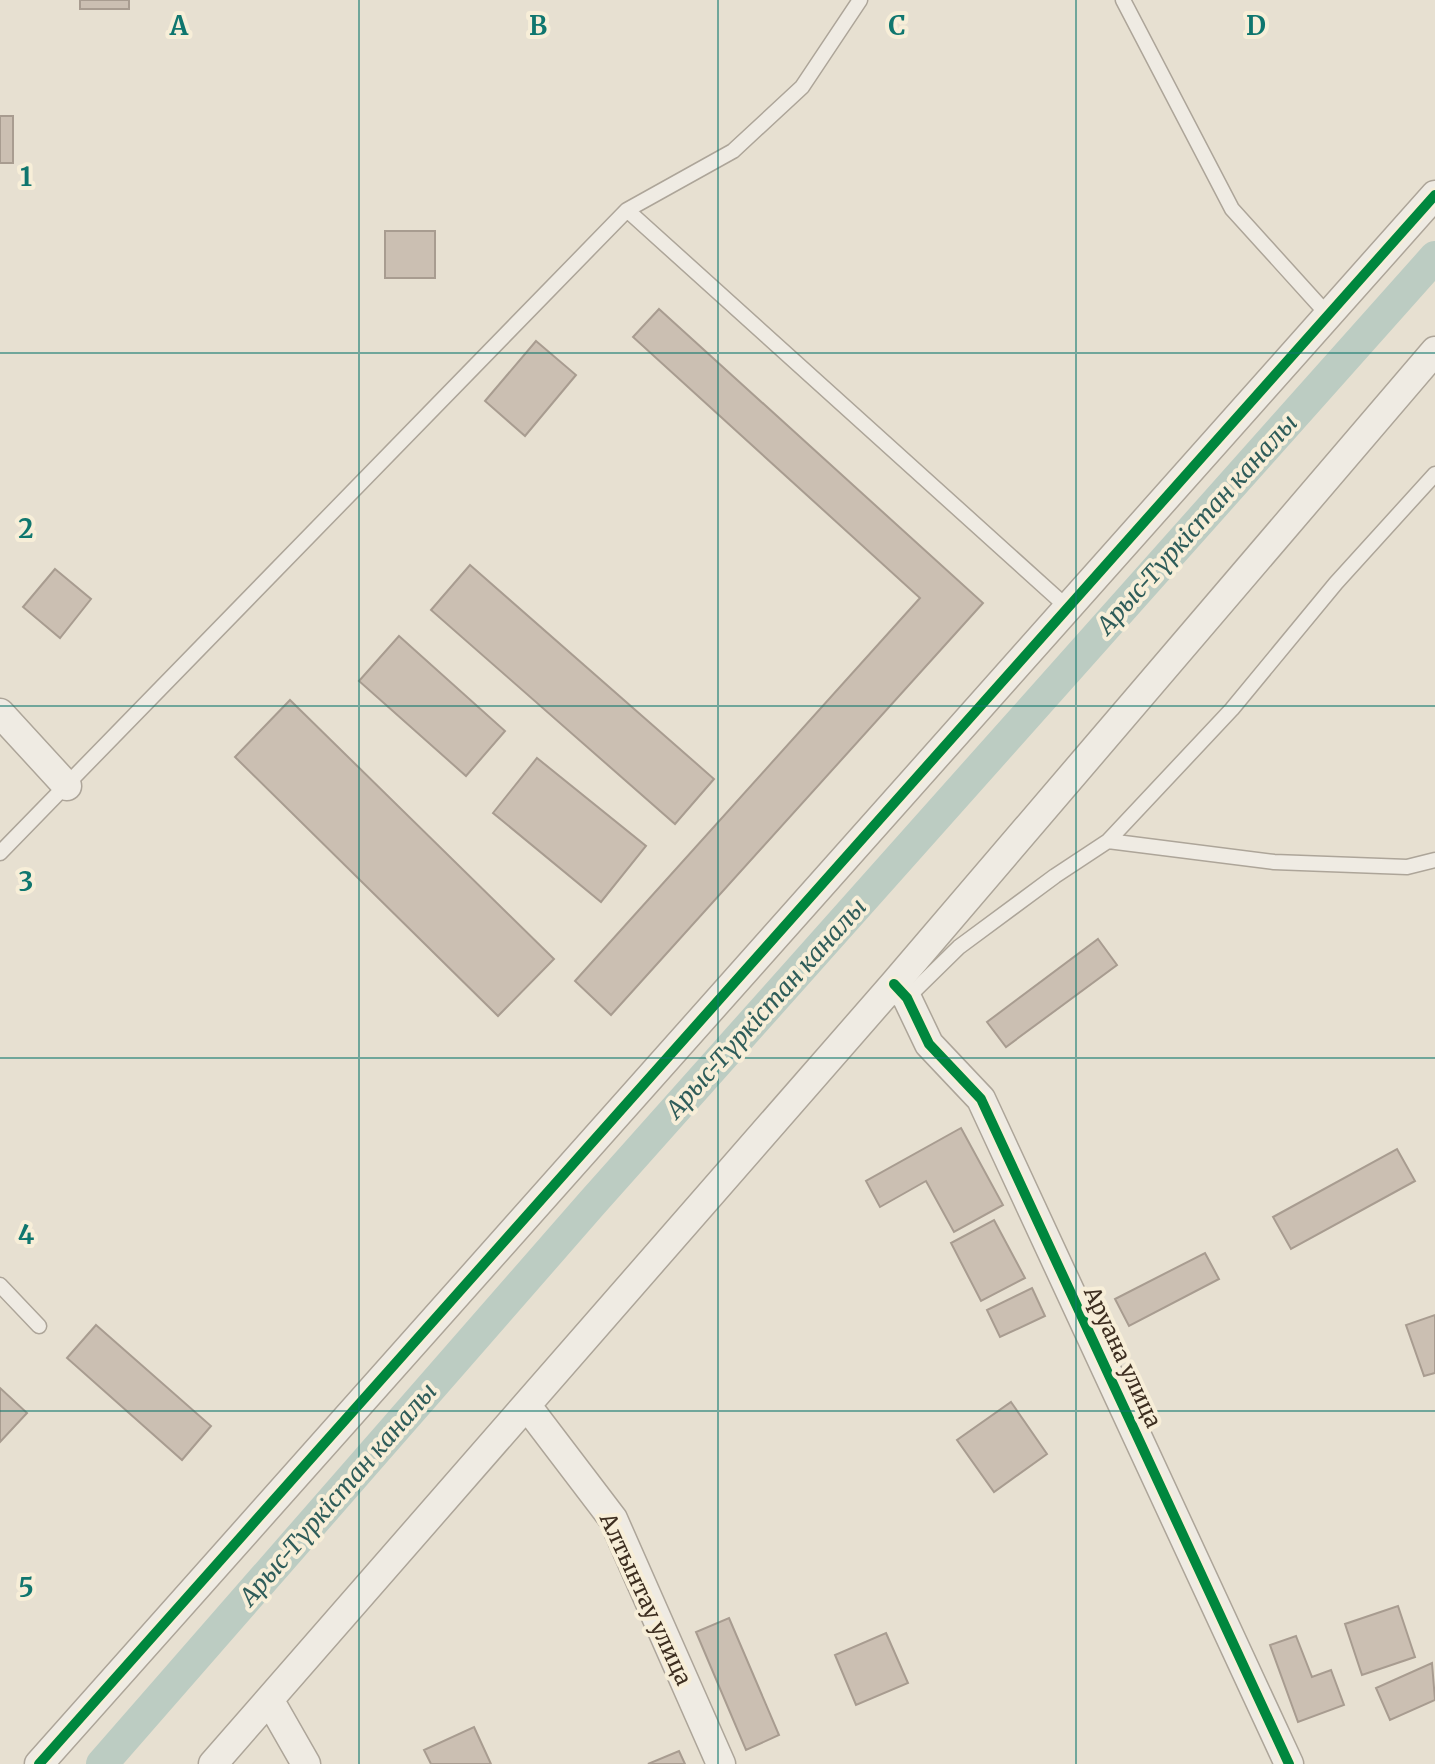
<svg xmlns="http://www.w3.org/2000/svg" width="1435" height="1764" font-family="Merriweather,serif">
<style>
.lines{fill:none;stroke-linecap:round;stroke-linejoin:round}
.canal{stroke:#bcccc2;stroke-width:32}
.building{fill:#cbbfb2;stroke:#a89c90;stroke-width:2}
.service-casing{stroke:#ada599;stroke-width:17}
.minor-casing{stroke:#ada599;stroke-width:31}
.service{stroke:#efebe3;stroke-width:14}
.minor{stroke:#efebe3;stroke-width:28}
.cycleway-casing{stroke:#f7eed8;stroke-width:15}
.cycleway{stroke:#00873e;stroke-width:10}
.grid{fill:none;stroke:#0f766e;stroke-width:2;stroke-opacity:0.55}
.labels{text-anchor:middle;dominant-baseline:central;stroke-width:8;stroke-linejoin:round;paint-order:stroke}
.street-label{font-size:22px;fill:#3d2e20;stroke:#f7eed8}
.water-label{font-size:24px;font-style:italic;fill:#2f5d5a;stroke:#f7eed8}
.grid-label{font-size:26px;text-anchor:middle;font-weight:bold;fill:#0f766e;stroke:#f7eed8;stroke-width:8;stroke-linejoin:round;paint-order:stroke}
</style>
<rect width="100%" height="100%" fill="#e7e0d1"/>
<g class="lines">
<path class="canal" d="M102,1764L592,1203L1435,257"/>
</g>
<path class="building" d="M80,0H129V9H80Z
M0,116H13V163H0Z
M385,231H435V278H385Z
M659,309L983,603L611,1015L575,981L920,598L633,337Z
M536,341L576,375L525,436L485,401Z
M470,565L714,779L675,824L431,610Z
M55,569L91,599L60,638L23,607Z
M399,636L505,731L466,776L359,681Z
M290,700L554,959L498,1016L235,757Z
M537,758L646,846L601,902L493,813Z
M1098,939L1117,965L1006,1047L987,1022Z
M961,1128L1003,1205L954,1232L926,1181L880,1207L866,1181Z
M1397,1149L1415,1181L1291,1249L1273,1217Z
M994,1220L1025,1278L981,1301L951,1243Z
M1205,1253L1219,1279L1129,1326L1115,1299Z
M1032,1288L1045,1316L1000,1337L987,1310Z
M1435,1315V1373L1424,1376L1406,1325Z
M96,1325L211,1426L182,1460L67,1358Z
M0,1388L27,1413L0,1442Z
M1011,1402L1047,1454L994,1492L957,1440Z
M1398,1606L1415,1657L1362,1675L1345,1624Z
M729,1618L779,1735L746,1750L696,1632Z
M886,1633L908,1683L856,1705L835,1655Z
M1296,1636L1312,1677L1331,1670L1344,1705L1298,1722L1270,1645Z
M1432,1663L1435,1700L1390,1720L1376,1688Z
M474,1727L491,1764H431L424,1750Z
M679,1751L685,1764H648Z"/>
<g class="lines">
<defs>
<path id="service" d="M1123,0L1232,209L1328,315
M627,210L1068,608
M1108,841L1274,862L1407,867L1435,860
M0,853L627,210L733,151L802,87L860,0
M907,998L959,947L1055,876L1108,841L1232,709L1336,583L1435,474
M0,1285L39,1326"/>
<path id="minor" d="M0,713L67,786
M894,984L907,998L929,1044L981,1099L1289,1764
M527,1406L613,1519L721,1764
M270,1701L306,1764
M39,1764L1435,195
M213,1764L894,984L1435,351"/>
</defs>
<use href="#service" class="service-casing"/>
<use href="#minor" class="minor-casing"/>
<use href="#service" class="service"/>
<use href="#minor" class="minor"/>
<defs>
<path id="cycleway" d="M894,984L907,998L929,1044L981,1099L1289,1764
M39,1764L1435,195"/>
</defs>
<use href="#cycleway" class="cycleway-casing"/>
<use href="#cycleway" class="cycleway"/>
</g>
<path class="grid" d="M359,0V1764M718,0V1764M1076,0V1764M0,353H1435M0,706H1435M0,1058H1435M0,1411H1435"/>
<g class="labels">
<g class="street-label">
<text transform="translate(1123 1357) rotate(65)">Аруана улица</text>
<text transform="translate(646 1599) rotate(65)">Алтынтау улица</text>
</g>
<g class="water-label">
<text transform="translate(1197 524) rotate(-48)">Арыс-Түркістан каналы</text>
<text transform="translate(766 1008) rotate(-48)">Арыс-Түркістан каналы</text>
<text transform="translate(338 1494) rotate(-49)">Арыс-Түркістан каналы</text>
</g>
</g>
<g class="grid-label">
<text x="179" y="35">A</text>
<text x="538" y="35">B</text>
<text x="897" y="35">C</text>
<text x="1256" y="35">D</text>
<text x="26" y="186">1</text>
<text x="26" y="538">2</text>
<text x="26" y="891">3</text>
<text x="26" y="1244">4</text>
<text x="26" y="1597">5</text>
</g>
</svg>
